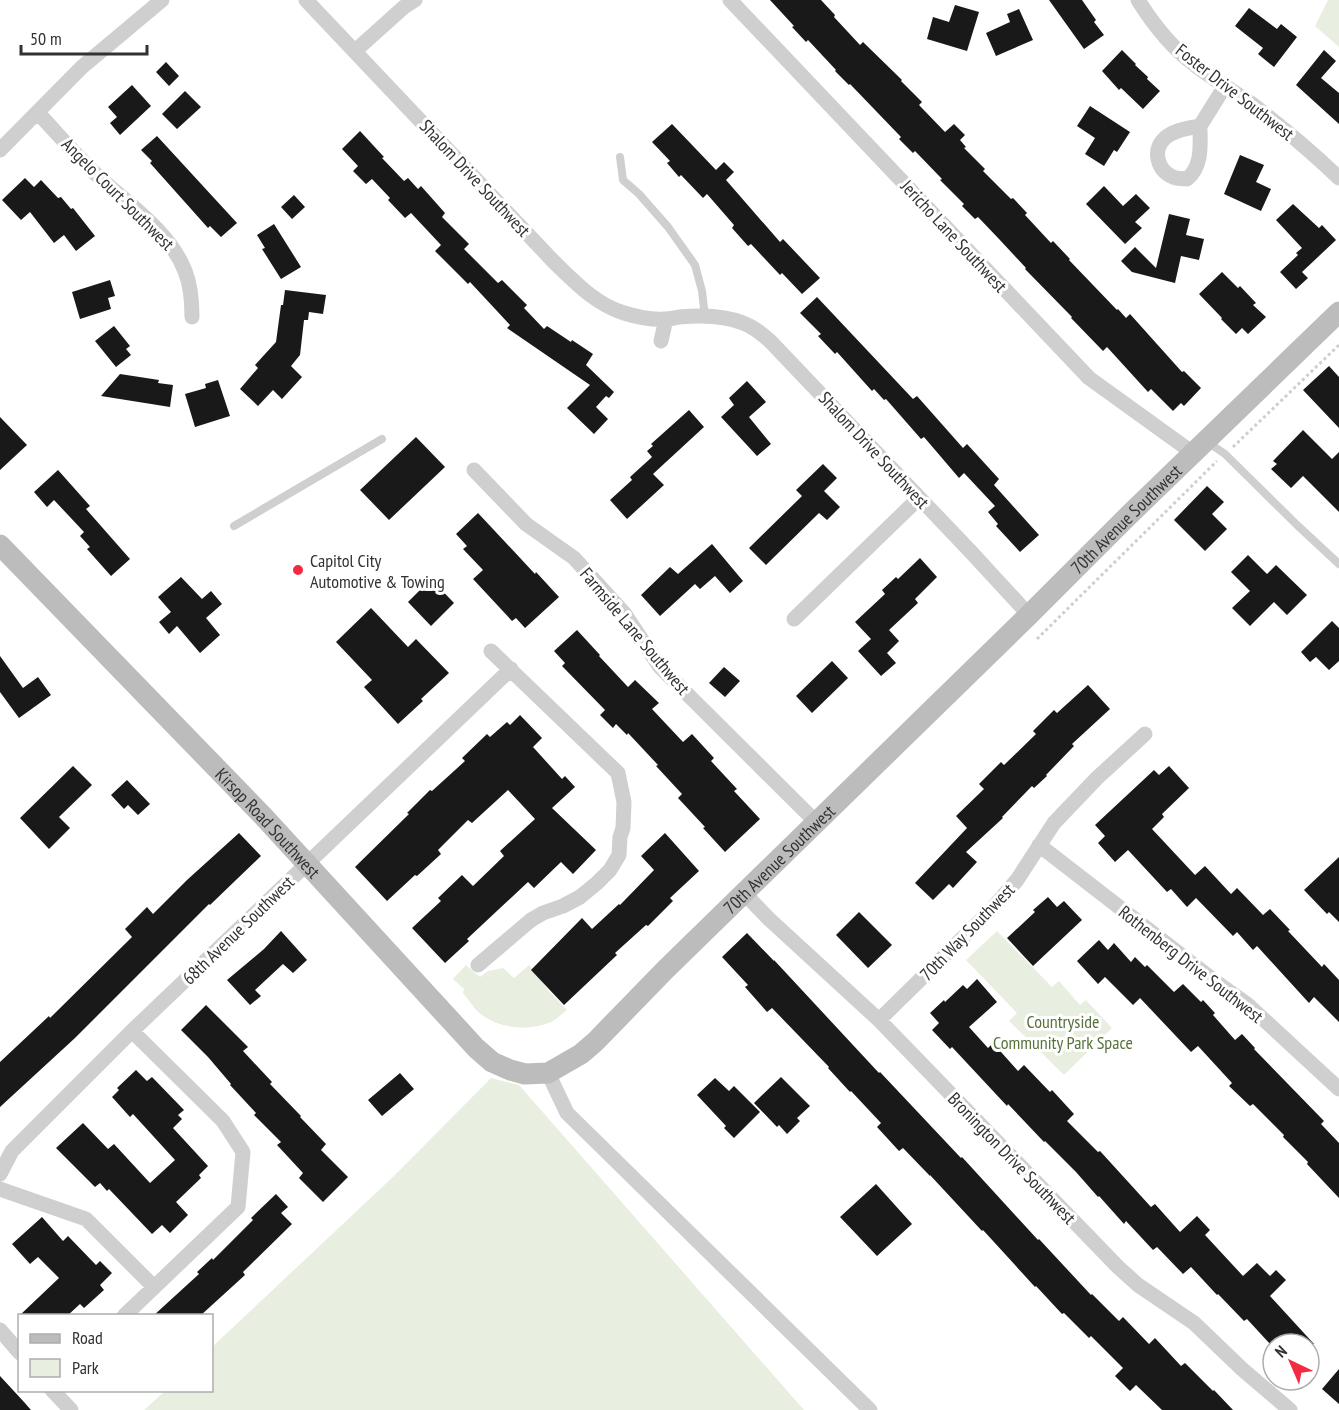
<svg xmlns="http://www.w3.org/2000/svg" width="1339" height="1410" font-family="'PT Sans Narrow',sans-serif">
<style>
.green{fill:#e9efe0}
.building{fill:#191919}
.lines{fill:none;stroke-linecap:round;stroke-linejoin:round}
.path{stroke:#cfcfcf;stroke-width:3;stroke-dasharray:3 3;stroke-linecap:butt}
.lane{stroke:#cfcfcf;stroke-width:8}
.street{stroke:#cfcfcf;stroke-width:15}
.secondary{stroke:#bcbcbc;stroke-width:21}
.poi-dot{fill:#f22b42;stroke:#fff;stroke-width:2}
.labels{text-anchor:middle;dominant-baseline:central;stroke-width:6;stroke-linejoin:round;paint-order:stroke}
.street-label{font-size:18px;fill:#323232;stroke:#fff}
.poi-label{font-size:18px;fill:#323232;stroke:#fff;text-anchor:start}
.park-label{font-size:18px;fill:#57723b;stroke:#fff}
</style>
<rect width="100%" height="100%" fill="#fff"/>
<path class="green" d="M1328,0H1339V47L1315,26Z
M997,931L1052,987L1059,981L1080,1005L1086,1000L1112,1028L1064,1075L1009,1021L1017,1013L966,960Z
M466,965L480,977L488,971L503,968L514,978L529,965L540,978L548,990L567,1010C562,1014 557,1019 551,1022C528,1032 498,1029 478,1012C473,1007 468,999 463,993L464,989L453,979Z
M491,1078L519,1085L804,1410H144L165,1391L212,1390V1347L395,1175Z"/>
<path class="building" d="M770,0H821L835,15L834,17L860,45L863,42L902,80L901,81L922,102L919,105L945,132L954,124L965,135L960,140L966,147L964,148L985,169L983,171L1011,199L1013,198L1027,213L1025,215L1051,243L1053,241L1070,259L1069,260L1117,310L1118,309L1126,318L1130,314L1182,372L1184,371L1201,388L1184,406L1181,403L1173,411L1151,389L1148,392L1107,347L1103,351L1071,318L1072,317L1025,269L1026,268L999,239L978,217L975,219L962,206L964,204L940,180L942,179L915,151L913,153L899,139L901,137L850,84L849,85L835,71L836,70L808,40L806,42L792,27L794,26Z
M1049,0H1082L1096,20L1094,22L1104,35L1084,49Z
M955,5L979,12L967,51L927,39L933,17L949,22Z
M1249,8L1277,29L1281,24L1297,37L1274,67L1258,54L1263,48L1235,26Z
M1019,9L1033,40L996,56L986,33L1010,22L1007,14Z
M1122,50L1136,64L1135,65L1148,77L1147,79L1160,91L1143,109L1121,88L1119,90L1102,71Z
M1324,50L1336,61L1321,78L1339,93V124L1296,85Z
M166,62L179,76L169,86L156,72Z
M132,85L151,106L120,135L110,123L117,117L108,107Z
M185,91L201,107L177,129L162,114Z
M1090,106L1130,132L1117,152L1114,150L1104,166L1085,154L1095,138L1077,126Z
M672,124L716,170L724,162L734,172L726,180L780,242L783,239L820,278L802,294L782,273L780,275L751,244L748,246L732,228L734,225L707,194L703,198L681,175L679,177L667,163L670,161L652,142Z
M360,131L384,157L382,158L404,181L408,178L418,189L421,186L445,213L442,217L469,244L464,249L498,283L502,280L527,305L524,308L544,329L547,326L571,342L572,340L593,354L586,365L614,392L609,398L606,396L596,407L608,419L594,434L567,408L590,385L507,328L510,325L470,282L468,284L435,251L441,245L411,213L405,218L388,200L390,198L372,179L366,184L353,171L358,166L342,149Z
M157,136L237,223L221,237L210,226L208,228L150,163L152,161L141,150Z
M1240,155L1264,165L1256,182L1271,189L1261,211L1224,194Z
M25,178L34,187L41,180L58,198L61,197L71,209L73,208L95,236L76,251L64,235L54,243L30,212L21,220L2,200Z
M1104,186L1123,206L1136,194L1150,208L1135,222L1142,228L1125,244L1086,204Z
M294,195L305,207L292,219L281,207Z
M1293,204L1319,228L1322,225L1336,240L1302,272L1308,278L1296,289L1280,272L1298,255L1296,253L1302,248L1276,220Z
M1169,214L1190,219L1186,235L1204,239L1199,260L1181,256L1175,283L1132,272L1121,261L1135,247L1156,268Z
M274,224L301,267L281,279L262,249L265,248L257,235Z
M1222,272L1238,288L1240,286L1256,303L1253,305L1266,317L1248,334L1242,328L1236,334L1221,319L1222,318L1199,294Z
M110,280L115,296L108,298L111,309L80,319L72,292Z
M285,290L326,295L323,314L309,312L308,320H304L300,355L291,366L302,377L282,399L273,390L258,406L240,389L258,368L255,365L276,342L281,305H283Z
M817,297L913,399L917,396L963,448L967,444L999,479L994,485L1039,535L1020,552L996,526L998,524L988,512L995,506L964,473L959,478L924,437L921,439L886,399L884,400L874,389L872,391L837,352L835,354L818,336L821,334L800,313Z
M114,326L130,346L126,349L131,355L116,367L95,341Z
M1329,366L1339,377V428L1303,390Z
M120,374L159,380L158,383L173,385L170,407L101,396Z
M218,380L230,416L195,427L185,394L206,388L205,384Z
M747,381L766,402L749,417L771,444L757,456L721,417L734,405L729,398Z
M689,410L704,427L653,474L664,485L627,519L610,500L632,480L630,477L652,457L647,451L653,446L651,444Z
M0,417L27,445L0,470Z
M1303,430L1332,459L1339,452V512L1303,476L1291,488L1271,469L1277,464L1273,461Z
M416,437L445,467L389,520L360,490Z
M823,464L837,478L824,491L840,507L827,520L819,513L766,565L749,548L802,496L796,490Z
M58,470L90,506L86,509L130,559L111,576L87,549L90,547L80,536L84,532L54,500L47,507L34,492Z
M1207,486L1224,502L1212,514L1227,529L1205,551L1174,520Z
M478,513L535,574L536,572L559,597L525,628L516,618L512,621L473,579L483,570L463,549L467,546L456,534Z
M712,544L743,581L730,593L715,576L700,589L695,584L660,616L641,595L670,567L678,574Z
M1248,555L1267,574L1276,565L1307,595L1287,615L1274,602L1250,626L1232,608L1250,591L1231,572Z
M920,558L937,577L915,599L918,603L889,630L899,641L887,653L896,663L881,676L858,651L871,639L855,622L885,594L882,590L896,577L898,579Z
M181,577L202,599L211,591L222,604L206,618L220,635L200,653L177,626L169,634L159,622L171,612L158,597Z
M431,579L454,603L431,626L408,602Z
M371,608L408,647L416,639L449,673L421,699L423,701L398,724L364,687L372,680L336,642Z
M1332,621L1339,628V661L1329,670L1316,657L1310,662L1301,652Z
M577,630L600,655L599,656L628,687L635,680L659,703L652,709L683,742L692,734L714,758L711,761L737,789L734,791L760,819L725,852L703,828L705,827L678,798L682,794L656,766L658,765L628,733L627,735L616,724L613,728L600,715L605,710L562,666L565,663L554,651Z
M0,656L23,688L38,677L51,695L19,718L0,692Z
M832,661L848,678L812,713L796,696Z
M724,667L740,681L725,697L709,683Z
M1088,685L1110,709L1072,744L1074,746L1046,775L1047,776L1034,788L1032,786L1002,817L1003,818L966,852L977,862L953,888L949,884L933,900L915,883L967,828L956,816L984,789L979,784L1001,762L1004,765L1036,734L1033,731L1054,710L1057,713Z
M520,715L542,738L533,747L562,779L565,776L575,787L552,808L596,850L573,874L561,862L534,888L528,882L467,939L469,941L445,963L412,928L441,901L438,898L462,875L473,886L504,856L500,851L535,819L508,790L472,823L468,820L438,850L441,854L417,876L415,875L387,901L355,867L409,814L407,813L430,790L432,791L465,761L462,758L487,734L490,737L507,722L510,725Z
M73,766L92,785L59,817L70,828L49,849L20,818Z
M1169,766L1189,788L1162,814L1164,817L1152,829L1195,875L1205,866L1231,894L1237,888L1263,915L1270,909L1290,930L1288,931L1322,967L1324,964L1339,980V1022L1314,997L1309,1003L1257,946L1253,950L1237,932L1233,936L1196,898L1187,907L1171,889L1167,892L1128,850L1115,862L1098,843L1105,836L1095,825L1154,770L1159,775Z
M127,780L150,804L138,815L128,805L124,809L111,795Z
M239,833L261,856L210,905L209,904L75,1038L0,1107V1062L49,1016L50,1018L132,937L125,929L147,907L153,914L187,880Z
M665,833L699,871L670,898L673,901L648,926L646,925L615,953L617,955L564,1005L531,970L582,918L592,929L619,904L620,905L654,870L641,856Z
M1339,857V922L1329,912L1327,914L1304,890Z
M1048,897L1057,907L1064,901L1082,920L1033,966L1007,938L1035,912L1033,910Z
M859,912L892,945L868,968L836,935Z
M281,931L307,960L293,973L283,964L255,990L261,996L250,1005L227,980L264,949Z
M747,933L774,961V960L879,1073L880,1072L961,1158L962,1157L1038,1240L1039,1239L1091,1295L1092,1294L1119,1321L1123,1317L1149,1344L1155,1338L1181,1366L1185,1363L1213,1391L1214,1390L1233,1410H1162L1136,1385L1130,1391L1115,1376L1123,1368L1091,1336L1089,1338L1064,1313L1062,1314L1036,1286L1035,1287L983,1230L982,1231L930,1175V1176L903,1148L899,1151L877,1127L881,1123L851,1091L850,1092L828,1068L829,1067L772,1008L767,1012L745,987L748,985L722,957Z
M1099,940L1108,950L1114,943L1131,962L1135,957L1145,967L1147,965L1174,992L1183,984L1201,1002L1203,1000L1215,1013L1213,1015L1235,1040L1242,1034L1255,1048L1254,1049L1324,1121L1321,1124L1339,1143V1198L1307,1164L1308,1162L1283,1137L1284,1135L1253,1104L1250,1106L1229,1086L1232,1083L1198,1046L1191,1052L1140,998L1133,1005L1105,977L1098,984L1077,961Z
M977,979L997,1002L969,1027L988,1048L993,1043L1018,1071L1024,1065L1050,1092L1052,1090L1074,1114L1067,1121L1098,1152L1100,1151L1151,1207L1155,1204L1180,1232L1197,1216L1210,1230L1205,1235L1243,1276L1257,1263L1270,1276L1276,1270L1286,1280L1270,1296L1314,1344H1270L1247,1319L1244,1321L1218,1294L1217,1295L1191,1267L1183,1274L1157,1247L1153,1250L1126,1221L1124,1224L1099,1196L1098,1197L1076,1172L1045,1141L1044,1142L1008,1104L1007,1106L952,1047L950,1049L932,1030L939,1023L930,1013L944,1000L945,1002L963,985L967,989Z
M206,1005L248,1047L243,1051L272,1082L270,1084L301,1116L300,1117L326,1144L321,1150L348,1177L323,1202L299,1178L303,1173L277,1145L281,1142L254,1115L256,1113L230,1085L231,1084L208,1057L181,1030Z
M136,1070L147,1081L152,1077L184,1110L178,1115L182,1119L173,1128L208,1166L199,1175L201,1178L176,1202L188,1215L170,1233L162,1225L152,1234L109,1189L107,1191L100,1183L95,1187L56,1148L83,1123L108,1149L114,1144L150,1183L175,1160L133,1114L130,1117L112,1097L119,1090L117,1088Z
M400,1073L414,1089L382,1116L368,1100Z
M781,1077L810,1106L797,1118L800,1121L787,1134L779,1125L777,1127L754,1103Z
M715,1078L729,1091L734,1086L760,1112L734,1138L724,1128L726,1126L697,1095Z
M876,1184L912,1224L877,1256L840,1217Z
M276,1194L288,1207L281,1213L292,1224L243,1272L245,1275L200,1316H153L199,1274L197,1272L212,1258L213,1260L253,1220L251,1218Z
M42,1217L63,1241L68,1236L96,1265L100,1261L112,1273L100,1285L104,1290L84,1308L80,1304L67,1316H19L59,1278L38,1257L30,1264L12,1244Z
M1339,1369V1404L1322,1389Z
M0,1376L24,1402L31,1410H0Z"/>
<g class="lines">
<path class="path" d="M1233,447L1339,345
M1037,639L1217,461"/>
<path class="lane" d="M620,157L623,180L639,194L668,227L695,265L702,291L705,317
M1206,441L1225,454L1297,525L1339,564
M234,526L382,439"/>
<path class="street" d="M306,0L554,262C575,282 595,304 624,313C637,317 652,320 665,319C670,319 675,318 679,317C700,315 724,315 743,323C754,327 762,334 770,341L971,552L1029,615
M730,0L1089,378L1193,453
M1138,0C1153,24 1172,48 1195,65C1213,79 1233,91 1252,104C1282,127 1312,152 1339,178
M355,51L404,7L415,0
M38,113C58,134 77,157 99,177C128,204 170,232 185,271C191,286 192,301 192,317
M1200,126C1200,144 1203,166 1187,179C1182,178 1177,179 1173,177C1157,170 1152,150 1165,138C1173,130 1189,128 1200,126Z
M1200,126L1225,86
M0,150L82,67L162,0
M661,341L666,319
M474,470L526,524L574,558L624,613L660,667L817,823
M794,619L919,498
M1039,845L1212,979L1247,1004L1339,1089
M744,893L769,919L879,1020L1118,1267L1138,1285L1194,1323L1242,1369L1290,1410
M478,965L531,920L543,913L563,906L580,897L597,883L610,870L619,855L620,837L623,828L624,802L618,773L491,651
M879,1020L992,909L1017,880L1054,823L1097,778L1145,734
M548,1073L567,1113L870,1410
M0,1174L12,1151L132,1031L511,669
M0,1189L86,1219L154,1287
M124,1316L238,1207L243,1152L223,1121L132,1031
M0,1330L20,1353
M52,1390L71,1410"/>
<path class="secondary" id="s1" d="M0,545L263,816L476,1048L492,1062L510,1070L525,1074L548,1073L581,1054L595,1042L665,970L1029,615L1128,516L1339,312"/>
</g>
<circle class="poi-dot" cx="298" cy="570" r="6"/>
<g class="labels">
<g class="street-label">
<text transform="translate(1235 92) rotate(38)">Foster Drive Southwest</text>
<text transform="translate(475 178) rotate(47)">Shalom Drive Southwest</text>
<text transform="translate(118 194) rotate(45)">Angelo Court Southwest</text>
<text transform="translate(954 236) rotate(47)">Jericho Lane Southwest</text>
<text transform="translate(874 450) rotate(47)">Shalom Drive Southwest</text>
<text stroke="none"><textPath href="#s1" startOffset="1574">70th Avenue Southwest</textPath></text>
<text transform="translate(635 631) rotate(50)">Farmside Lane Southwest</text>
<text stroke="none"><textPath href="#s1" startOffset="386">Kirsop Road Southwest</textPath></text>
<text stroke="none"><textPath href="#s1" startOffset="1088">70th Avenue Southwest</textPath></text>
<text transform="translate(238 930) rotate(-44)">68th Avenue Southwest</text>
<text transform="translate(967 932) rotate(-46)">70th Way Southwest</text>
<text transform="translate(1191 964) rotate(38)">Rothenberg Drive Southwest</text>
<text transform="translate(1012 1158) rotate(46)">Bronington Drive Southwest</text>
</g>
<g class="poi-label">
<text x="310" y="560">Capitol City<tspan x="310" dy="21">Automotive &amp; Towing</tspan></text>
</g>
<g class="park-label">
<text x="1063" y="1021">Countryside<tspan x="1063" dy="21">Community Park Space</tspan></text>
</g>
</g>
<rect x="18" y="1314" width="195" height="78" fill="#ffffff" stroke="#adadad" stroke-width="1.5"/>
<rect x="30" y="1334" width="30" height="9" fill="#bcbcbc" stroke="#adadad" stroke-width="1.5"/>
<text x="72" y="1344" font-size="18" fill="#323232">Road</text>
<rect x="30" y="1359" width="30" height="18" fill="#e9efe0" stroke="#adadad" stroke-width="1.5"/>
<text x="72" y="1374" font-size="18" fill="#323232">Park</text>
<g transform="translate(1291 1362) rotate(316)"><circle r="28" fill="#ffffff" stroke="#adadad" stroke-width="1.5"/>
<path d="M0-4.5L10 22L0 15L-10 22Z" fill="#f22b42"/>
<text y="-9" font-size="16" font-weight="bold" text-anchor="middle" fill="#323232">N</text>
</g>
<path d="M21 45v9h126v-9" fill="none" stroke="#323232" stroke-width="3"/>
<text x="30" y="45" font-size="18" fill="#323232" stroke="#ffffff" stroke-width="4.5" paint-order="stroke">50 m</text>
</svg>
